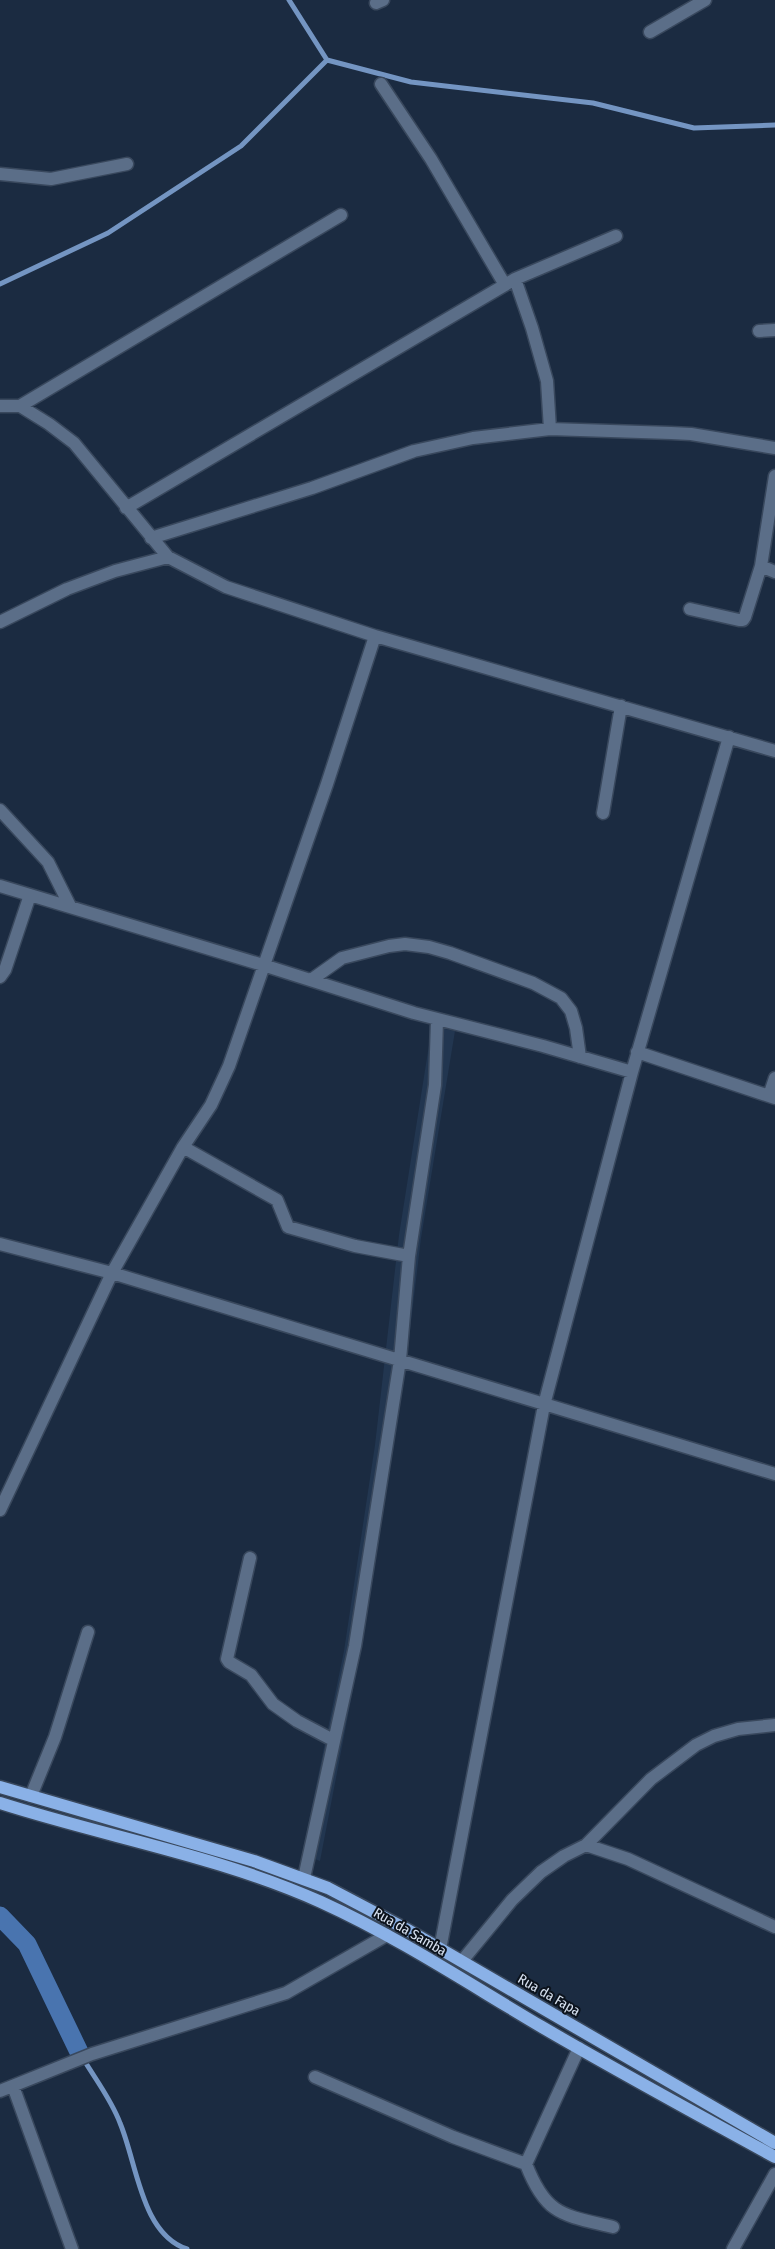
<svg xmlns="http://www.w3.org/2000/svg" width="775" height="2249" font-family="'Fira Sans Condensed',sans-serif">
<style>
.built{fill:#223650}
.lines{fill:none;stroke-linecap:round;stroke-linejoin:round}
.stream{stroke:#7495c2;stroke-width:5}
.canal{stroke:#4974af;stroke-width:19}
.minor-casing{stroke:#39485d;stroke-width:15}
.major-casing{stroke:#39485d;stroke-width:15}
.minor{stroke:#5b6e88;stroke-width:12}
.major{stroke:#8ab1e7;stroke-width:12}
.labels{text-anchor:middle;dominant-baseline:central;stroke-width:4;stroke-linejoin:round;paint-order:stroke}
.street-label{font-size:14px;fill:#d7e1f0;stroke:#0c131d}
</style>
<rect width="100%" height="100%" fill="#1b2b41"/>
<path class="built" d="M432,1026L455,1031L421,1238L408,1347L391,1446L360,1653L320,1861L302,1854L344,1651L375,1445L399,1235Z"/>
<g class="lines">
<path class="stream" d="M289,0L327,60L411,82L593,103L694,128L775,125
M0,284L108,233L241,146L327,60
M84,2060C96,2080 112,2101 120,2123C137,2163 141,2234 187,2249"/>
<path class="canal" d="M0,1916L27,1944L80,2054"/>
<defs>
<path id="minor" d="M376,3L383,0
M650,32L705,0
M381,84L431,159L505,285
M0,174L51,179L127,164
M515,279L532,328L547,381L550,429
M759,331L775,330
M0,406H20L49,424L74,443L168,557L226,587L375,636L775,751
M20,406L341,215
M126,508L515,279L616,236
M151,538L312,488L414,451L473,438L550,429L671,433L691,434L775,448
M761,566L775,572
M690,609L739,620H743L745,617L761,566L775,476
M0,622L67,589L115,571L168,557
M0,810L48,862L70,906
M603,813L621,706
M0,886L263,965L414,1013L543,1046L632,1072
M0,977L5,970L30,895
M311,980L342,958L389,946L405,944L429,947L450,953L533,983L561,998L571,1011L576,1028L580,1057
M637,1052L775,1098
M769,1096L775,1078
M183,1147L277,1200L288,1227L355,1246L409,1256
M0,1244L112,1273L775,1474
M0,1510L112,1273L183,1147L211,1105L229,1066L327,784L375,636
M250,1558L227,1659L229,1662L251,1675L273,1704L297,1721L333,1740
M31,1796L55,1737L88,1632
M586,1845L628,1859L775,1927
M304,1878L355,1646L400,1360L409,1256L435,1085L437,1020
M440,1949L544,1405L632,1072L729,737
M462,1961L512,1900L541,1872L564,1856L586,1845L651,1779L696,1745L714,1736L738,1729L775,1725
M315,2077L453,2137L526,2164C546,2216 563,2215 613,2227
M13,2086L72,2249
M0,2091L92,2054L286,1993L387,1935
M526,2164L579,2048
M733,2249L775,2174"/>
<path id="major" d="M0,1787L254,1861L328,1888L406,1929L775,2143
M0,1803C106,1837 219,1856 321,1902C398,1937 469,1984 542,2027C619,2072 697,2114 775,2157"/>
</defs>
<use href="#minor" class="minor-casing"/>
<use href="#major" class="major-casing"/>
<use href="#minor" class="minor"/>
<use href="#major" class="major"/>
</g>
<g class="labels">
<g class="street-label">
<text transform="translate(410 1932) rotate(30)">Rua da Samba</text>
<text transform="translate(549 1995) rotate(30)">Rua da Fapa</text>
</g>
</g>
</svg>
